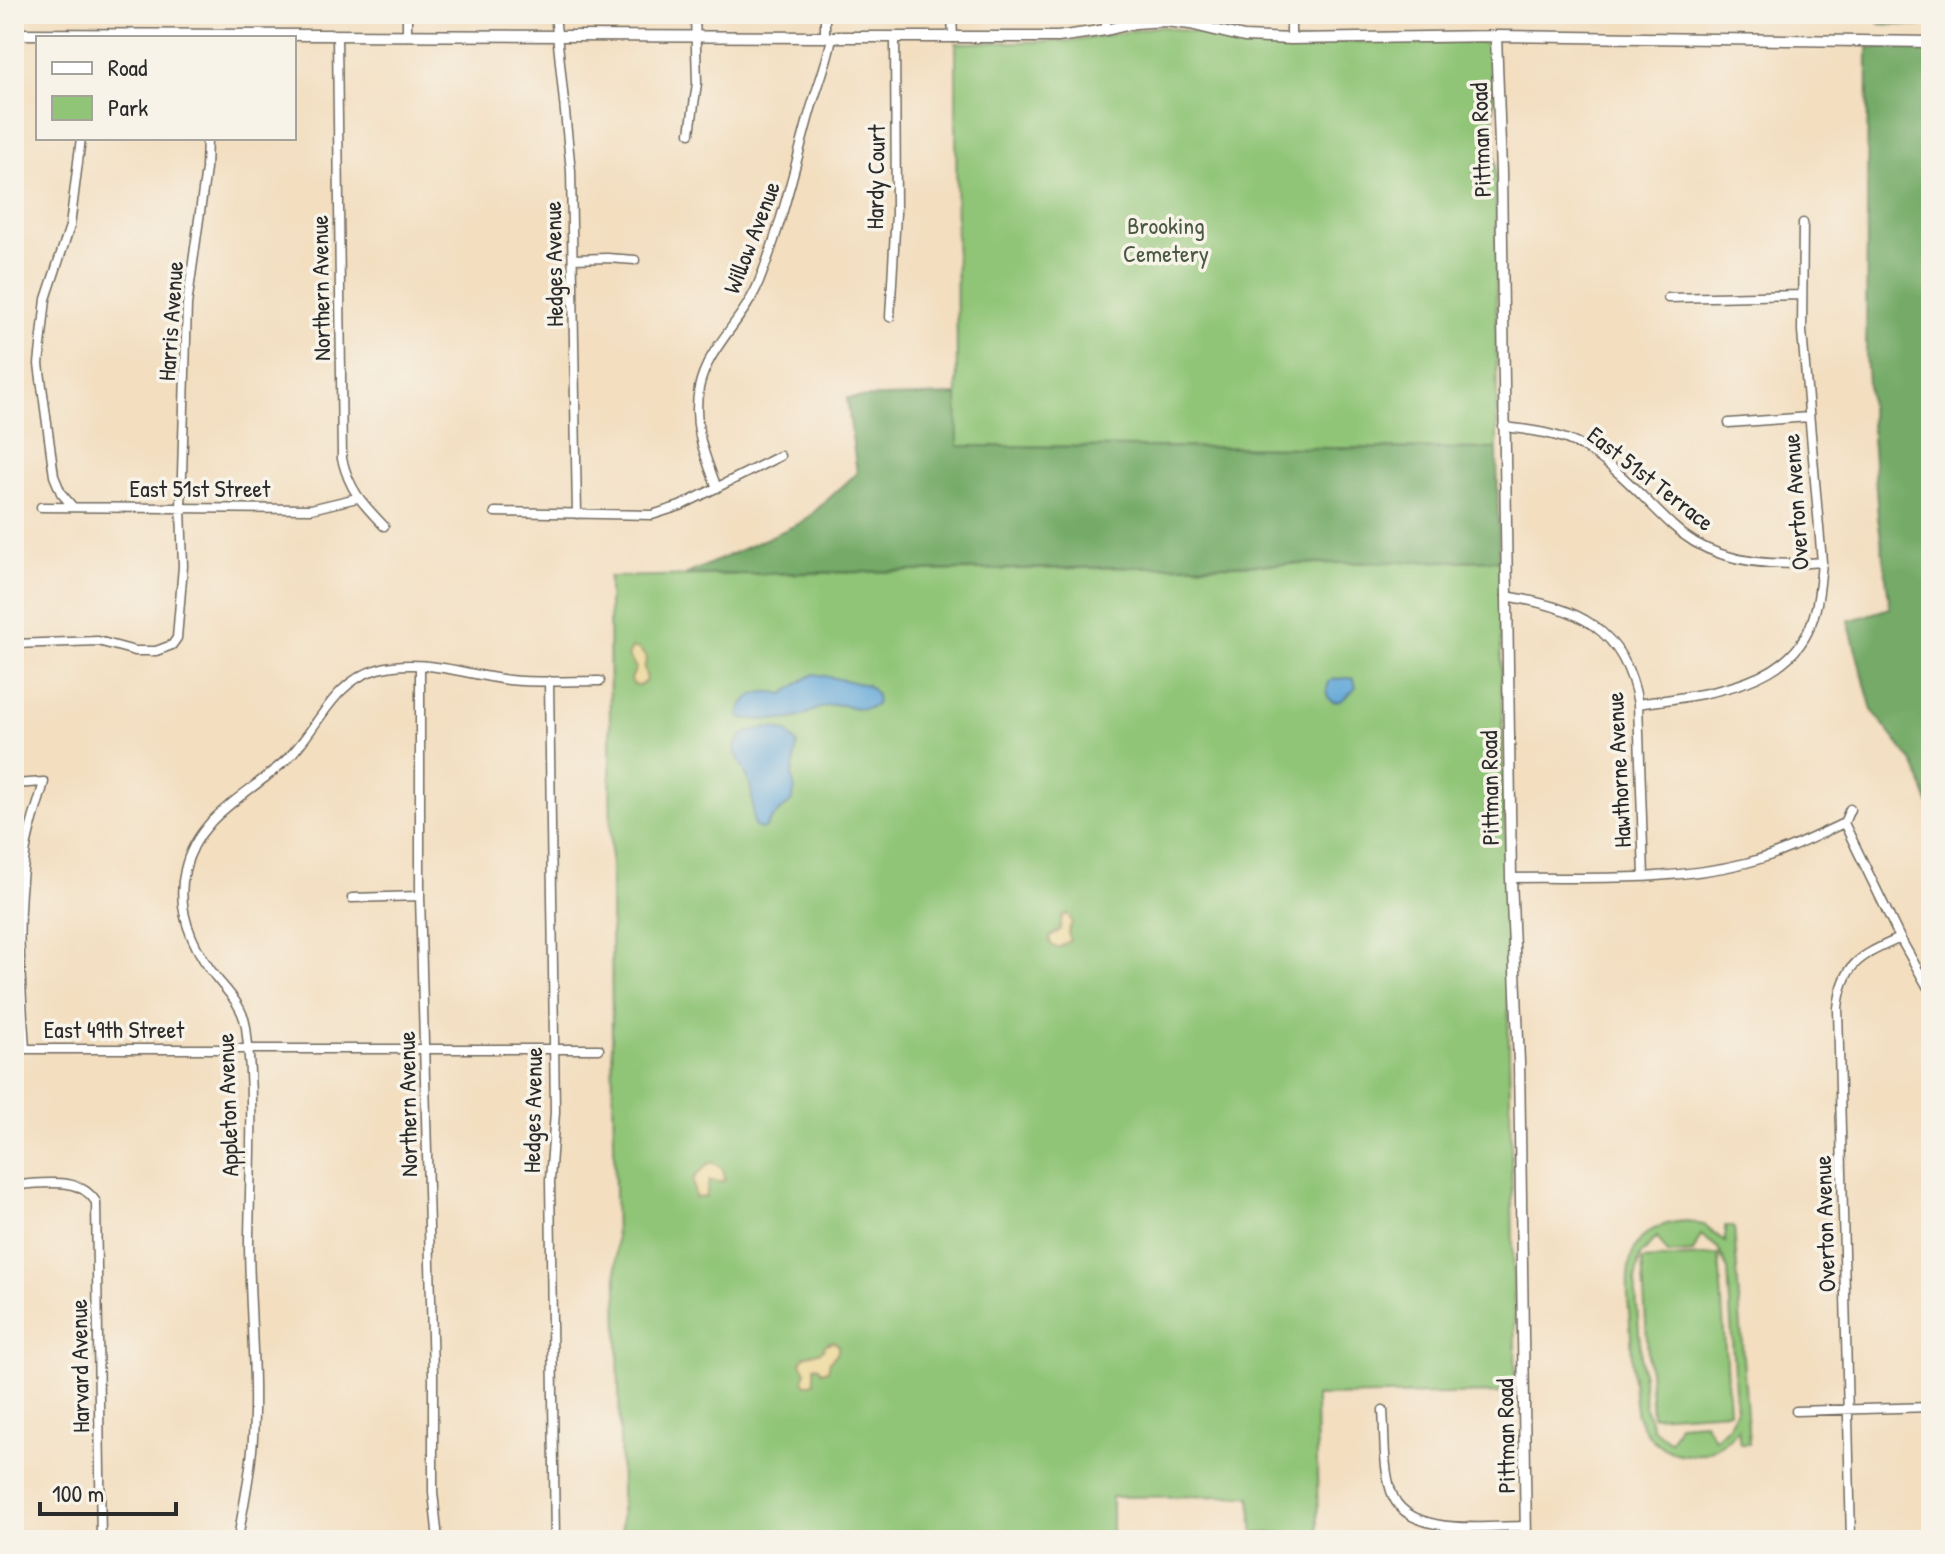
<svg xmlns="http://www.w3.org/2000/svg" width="1945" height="1554" font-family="'Patrick Hand',sans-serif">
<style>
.green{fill:#90c577;stroke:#5e7851;stroke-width:2;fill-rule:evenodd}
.forest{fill:#74aa68;stroke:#506a4a;stroke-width:2}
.sand{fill:#eeda9e;stroke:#8c8264;stroke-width:2}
.water{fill:#64a8d9;stroke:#486a82;stroke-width:2}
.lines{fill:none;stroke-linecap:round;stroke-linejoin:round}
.minor-casing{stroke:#716a5f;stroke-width:11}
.tertiary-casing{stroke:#716a5f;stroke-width:13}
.minor{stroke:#fff;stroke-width:8}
.tertiary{stroke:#fff;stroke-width:10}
.labels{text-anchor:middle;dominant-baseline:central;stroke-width:7;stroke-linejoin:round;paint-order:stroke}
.street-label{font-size:24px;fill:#2b2b2b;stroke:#f7f3e8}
.park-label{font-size:24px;fill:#495942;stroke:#f7f3e8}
</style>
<rect width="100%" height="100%" fill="#f7f3e8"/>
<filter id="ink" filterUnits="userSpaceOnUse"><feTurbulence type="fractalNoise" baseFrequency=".0125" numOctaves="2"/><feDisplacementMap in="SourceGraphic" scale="16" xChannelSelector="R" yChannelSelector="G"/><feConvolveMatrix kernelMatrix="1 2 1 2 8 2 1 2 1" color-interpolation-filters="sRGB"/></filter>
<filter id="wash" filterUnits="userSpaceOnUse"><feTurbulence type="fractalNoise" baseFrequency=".006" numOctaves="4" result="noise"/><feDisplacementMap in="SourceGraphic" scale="32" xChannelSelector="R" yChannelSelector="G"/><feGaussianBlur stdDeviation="1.8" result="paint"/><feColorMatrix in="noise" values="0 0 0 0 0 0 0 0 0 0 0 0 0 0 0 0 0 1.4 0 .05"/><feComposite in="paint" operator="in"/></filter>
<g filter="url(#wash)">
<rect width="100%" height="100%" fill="#f3dec0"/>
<path class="green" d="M1160,26L1249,42H1483L1492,51L1496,187L1497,449L957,446L956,43L1074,41Z
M1499,560L1516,1393L1316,1396L1318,1533H1254L1250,1496L1112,1497V1540H622L612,1044L609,577Z
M1687,1221L1706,1226L1725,1242V1226H1734L1749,1444H1740L1738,1429C1707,1468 1657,1463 1637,1416C1632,1390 1632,1362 1631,1335C1627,1283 1615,1225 1687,1221ZM1701,1235L1718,1248L1728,1270L1736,1408L1729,1426L1715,1439L1704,1422L1679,1424L1670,1442L1653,1429L1645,1407L1635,1281L1640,1256L1657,1237L1668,1254L1693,1252Z
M1719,1255L1729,1411L1652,1416L1642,1260Z"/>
<path class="forest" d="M1881,14H1923L1919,26L1880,24Z
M1868,47L1927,50L1931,115V808L1914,764L1872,710L1848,621L1890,608L1878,517L1866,356Z
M957,395L958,446L1497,449L1499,560L685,575L803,522L857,473L847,398Z"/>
<path class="sand" d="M632,648L639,649L647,658L644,668L647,680L639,686L633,684L631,679L636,668L628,656Z
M1068,914L1072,922L1068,932L1070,940L1060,947H1054L1050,943V937L1060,930L1062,917Z
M709,1163H714L723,1169L725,1180L720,1182L709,1181L706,1197L695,1198L693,1179Z
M832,1341L838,1344V1352L830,1361L828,1370L822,1372L819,1367L814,1366V1383L806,1385L803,1380L806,1371L801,1363L804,1356L822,1351L826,1344Z"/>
<path class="water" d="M815,674L867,685C875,691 878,695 876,705C859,714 850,703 833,705C819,706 809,714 796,718C790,721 745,720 739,717C742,694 763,688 783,694C795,688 799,680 815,674Z
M1350,678L1354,679L1356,688L1341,701L1333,702C1325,696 1326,691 1329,682L1333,679Z
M773,728L787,732L797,744L792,777L795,790L792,801L769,821L766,828L760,829L754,826C752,810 754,796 749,781C746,772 739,762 736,752C732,732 759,729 773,728Z"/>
</g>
<g filter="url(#ink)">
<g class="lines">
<defs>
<path id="minor" d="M407,14V36
M555,14L571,171L577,514
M952,14L953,38
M1106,30V14
M337,36L342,459C350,491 362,503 384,526
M1291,39V14
M690,133L697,83L695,14
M573,259L607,258L635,260
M1668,298L1802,295
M890,317L896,213L895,38
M1729,423L1809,417
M1503,427C1531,430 1560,433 1585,448C1618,468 1644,499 1672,525C1711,563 1771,567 1822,562
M717,488C704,454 692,425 699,388C707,348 744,320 759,282C780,229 793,174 808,119C815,91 827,66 832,37H825V14
M41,507L311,509L357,498
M73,507L61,493L54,476L39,364L46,299L70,226L81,138
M495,512L652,515L680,506L780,456
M1506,596C1577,608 1625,627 1638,704L1644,876
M14,644L98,641L135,651H156L172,645L177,638L183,566L181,508L187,305L206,169L207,138
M420,667V896L433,1374V1492L438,1540
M549,681L555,1112L550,1180L555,1540
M1638,704C1696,695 1788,689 1811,624C1819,604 1820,583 1822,562L1802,331L1803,223
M14,784L44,782C38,806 28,830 25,855C15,920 21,984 25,1049
M1844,823L1900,938L1931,993
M1844,823L1850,809
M1511,878C1589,877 1670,882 1746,863C1780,854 1812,838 1844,823
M352,898L420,896
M14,1049H599
M14,1185C43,1184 79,1175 96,1202L101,1540
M1383,1410C1385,1437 1383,1466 1391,1491C1405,1538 1487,1526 1526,1526
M1796,1411L1931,1407
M1250,1539V1540
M238,1540C243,1506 251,1473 253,1438C257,1372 249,1305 249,1239C250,1168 255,1097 246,1027C243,1008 231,995 219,981C193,949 175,912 185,870C198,813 252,794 289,757C319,727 333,681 378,669C422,657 466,675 509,680C539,683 570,681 600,681
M1851,1540L1838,1008C1843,962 1861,956 1900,938"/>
<path id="tertiary" d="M14,34L825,37
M1496,36L1501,172L1511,878L1519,1062L1526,1540
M832,37H1058L1106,30L1135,23L1165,21L1190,24L1244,37L1291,39L1496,36L1931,42"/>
</defs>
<use href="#minor" class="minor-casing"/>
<use href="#tertiary" class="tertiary-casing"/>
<use href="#minor" class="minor"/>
<use href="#tertiary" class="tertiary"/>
</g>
</g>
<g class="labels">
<g class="street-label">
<text transform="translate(1480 140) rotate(-92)">Pittman Road</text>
<text transform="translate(875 177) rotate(-89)">Hardy Court</text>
<text transform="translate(751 237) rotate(-69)">Willow Avenue</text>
<text transform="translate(553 264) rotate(-91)">Hedges Avenue</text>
<text transform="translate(320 288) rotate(-91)">Northern Avenue</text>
<text transform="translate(170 321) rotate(-86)">Harris Avenue</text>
<text transform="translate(1651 478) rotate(38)">East 51st Terrace</text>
<text x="200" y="488">East 51st Street</text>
<text transform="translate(1795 502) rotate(-94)">Overton Avenue</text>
<text transform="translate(1618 770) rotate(-93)">Hawthorne Avenue</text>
<text transform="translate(1489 788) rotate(-91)">Pittman Road</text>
<text x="114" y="1029">East 49th Street</text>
<text transform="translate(407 1104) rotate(-91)">Northern Avenue</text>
<text transform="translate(227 1105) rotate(-92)">Appleton Avenue</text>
<text transform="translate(532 1110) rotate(-89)">Hedges Avenue</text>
<text transform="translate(1824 1224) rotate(-92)">Overton Avenue</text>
<text transform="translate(79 1366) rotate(-91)">Harvard Avenue</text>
<text transform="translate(1505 1436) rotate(-91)">Pittman Road</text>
</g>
<g class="park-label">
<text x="1166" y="225">Brooking<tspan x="1166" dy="28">Cemetery</tspan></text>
</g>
</g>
<rect width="1945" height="1554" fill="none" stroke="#f7f3e8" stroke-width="48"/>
<rect x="36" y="36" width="260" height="104" fill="#f7f3e8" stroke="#a5a39c" stroke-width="2"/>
<rect x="52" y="62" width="40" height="12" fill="#ffffff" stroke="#a5a39c" stroke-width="2"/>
<text x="108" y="76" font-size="24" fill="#2b2b2b">Road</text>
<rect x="52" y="96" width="40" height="24" fill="#90c577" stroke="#a5a39c" stroke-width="2"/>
<text x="108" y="116" font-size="24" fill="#2b2b2b">Park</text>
<path d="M40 1502v12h136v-12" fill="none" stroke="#2b2b2b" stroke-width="4"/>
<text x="52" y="1502" font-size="24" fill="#2b2b2b" stroke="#f7f3e8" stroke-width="6" paint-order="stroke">100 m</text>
</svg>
